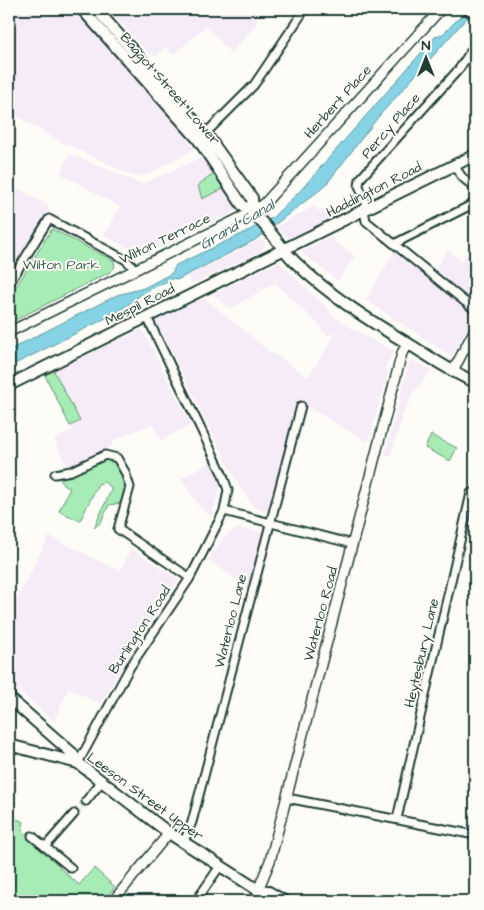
<svg xmlns="http://www.w3.org/2000/svg" width="484" height="910" font-family="'Architects Daughter',sans-serif">
<style>
.built{fill:#f6ecf7}
.green{fill:#a7ebb6;stroke:#639475}
.water{fill:#85d3e4;stroke:#5c979e}
.lines{fill:none;stroke-linecap:round;stroke-linejoin:round}
.minor-tunnel{stroke:#d1d6d0;stroke-width:7;stroke-dasharray:7 3.5;stroke-linecap:butt}
.minor-casing{stroke:#1f3d34;stroke-width:11}
.tertiary-casing{stroke:#1f3d34;stroke-width:12}
.secondary-casing{stroke:#1f3d34;stroke-width:14}
.minor{stroke:#fdfcf7;stroke-width:7}
.tertiary{stroke:#fdfcf7;stroke-width:9}
.secondary{stroke:#fdfcf7;stroke-width:10}
.labels{text-anchor:middle;dominant-baseline:central;stroke-width:4;stroke-linejoin:round;paint-order:stroke}
.street-label{font-size:14px;fill:#1f3d34;stroke:#fdfcf7}
.park-label{font-size:14px;fill:#3a604e;stroke:#fdfcf7}
.water-label{font-size:15px;font-style:italic;fill:#386260;stroke:#fdfcf7}
</style>
<rect width="100%" height="100%" fill="#fdfcf7"/>
<filter id="ink" filterUnits="userSpaceOnUse"><feTurbulence type="fractalNoise" baseFrequency=".02" numOctaves="2"/><feDisplacementMap in="SourceGraphic" scale="10" xChannelSelector="R" yChannelSelector="G"/><feConvolveMatrix kernelMatrix="1 2 1 2 8 2 1 2 1" color-interpolation-filters="sRGB"/></filter>
<g filter="url(#ink)">
<path class="built" d="M9,9H72L168,112L194,149L149,174L135,177L59,141L17,116L9,130Z
M108,9H258L256,13L257,24L231,53L206,26L173,55L166,47L155,57L152,53L150,55Z
M70,154L142,184L202,157L225,188L237,210L142,256L104,235L120,207L60,173Z
M9,183L49,206V226L9,295Z
M330,205L338,214L290,238L275,227L314,206L319,211Z
M330,237L355,256L338,281L303,254V251Z
M263,239L265,244L262,251L192,284L188,276L239,251V249Z
M396,249L475,315L452,357L366,300Z
M448,249L462,261L468,253L475,257V306L434,272Z
M279,262L330,311L329,313L351,328L394,351L385,368L389,371L368,442L306,406L298,407L268,512L254,507L241,490L156,321L157,319L204,298L264,347L308,377L335,335L332,333L329,336L321,330L322,328L275,283L230,309L213,294Z
M142,329L191,425L161,440L152,424L115,440L110,447L68,468L54,440L72,430L45,375Z
M410,359L432,370L414,392L405,409L390,457L385,454Z
M211,462L219,479L220,487L211,517L199,506L181,478Z
M239,528L264,533L249,588L208,560L225,536Z
M49,536L120,571L131,548L178,579L100,704L69,688L54,721L9,683V615Z"/>
<path class="green" d="M214,174L225,188L202,199L198,185Z
M52,229L114,261L115,267L110,272L9,323V298Z
M54,371L80,421L70,426L45,375Z
M431,435L457,448L450,461L425,448Z
M106,457C126,464 128,485 122,503L109,505L101,522L94,528L112,488L104,482L98,484L80,521L59,511L70,488L64,486L60,479Z
M9,816L24,822L22,830L61,864L59,867L79,885L94,868L115,887L103,901H9Z"/>
<path class="water" d="M468,9H475L379,116L325,186L255,240L177,280L174,278L146,291L118,312L9,367V350L117,295L144,288L172,273L176,265L246,232L273,217L299,192L435,37L443,34Z"/>
<g class="lines">
<path class="minor-tunnel" d="M74,814L86,801"/>
<defs>
<path id="minor" d="M467,9L475,17
M203,136L254,85L305,9
M454,165L462,177L475,188
M368,208L359,186L360,179L459,69L473,48L475,40
M364,210L366,221L475,310
M394,244L475,203
M9,284L49,219L126,260L135,269
M55,474L71,471L105,455L117,458L125,472L130,487L118,529L190,578
M224,511L353,544
M78,763L130,667L190,578L224,511L228,490L222,473L147,317
M287,798L475,835
M86,801L102,781
M397,819L471,493
M32,836L71,868
M184,842L192,822L301,406
M45,847L74,814
M173,901L174,900
M196,901L220,866"/>
<path id="tertiary" d="M9,332L244,216L264,204L441,9
M453,371L475,329
M258,890L270,861L402,353L407,344
M113,901L169,833"/>
<path id="secondary" d="M82,9L198,139L243,206C264,219 277,244 295,262C330,296 370,321 412,346C433,359 453,373 475,382
M96,9L206,134L252,198L253,212
M9,385L475,155
M9,698L72,753L78,763
M9,745L78,763L169,833L258,890L269,901
M258,890L267,891L284,901"/>
</defs>
<use href="#minor" class="minor-casing"/>
<use href="#tertiary" class="tertiary-casing"/>
<use href="#secondary" class="secondary-casing"/>
<use href="#minor" class="minor"/>
<use href="#tertiary" class="tertiary"/>
<use href="#secondary" class="secondary"/>
</g>
</g>
<g class="labels">
<g class="street-label">
<text transform="translate(170 89) rotate(49)">Baggot Street Lower</text>
<text transform="translate(338 102) rotate(-48)">Herbert Place</text>
<text transform="translate(391 126) rotate(-49)">Percy Place</text>
<text transform="translate(374 190) rotate(-27)">Haddington Road</text>
<text transform="translate(165 239) rotate(-26)">Wilton Terrace</text>
<text transform="translate(140 305) rotate(-27)">Mespil Road</text>
<text transform="translate(321 614) rotate(-75)">Waterloo Road</text>
<text transform="translate(231 621) rotate(-76)">Waterloo Lane</text>
<text transform="translate(140 630) rotate(-57)">Burlington Road</text>
<text transform="translate(422 653) rotate(-77)">Heytesbury Lane</text>
<text transform="translate(145 797) rotate(36)">Leeson Street Upper</text>
</g>
<g class="park-label">
<text x="61" y="265">Wilton Park</text>
</g>
<g class="water-label">
<text transform="translate(237 225) rotate(-30)">Grand Canal</text>
</g>
</g>
<rect width="484" height="910" fill="none" stroke="#fdfcf7" stroke-width="30"/>
<rect x="15" y="15" width="454" height="880" fill="none" stroke="#1f3d34" stroke-width="2" filter="url(#ink)"/>
<g transform="translate(426 58)" stroke="#fdfcf7" stroke-width="4" paint-order="stroke">
<path d="M0-4L9 19L0 12L-9 19Z" fill="#1f3d34"/>
<text y="-8" font-size="14" font-weight="bold" text-anchor="middle" fill="#1f3d34">N</text>
</g>
</svg>
